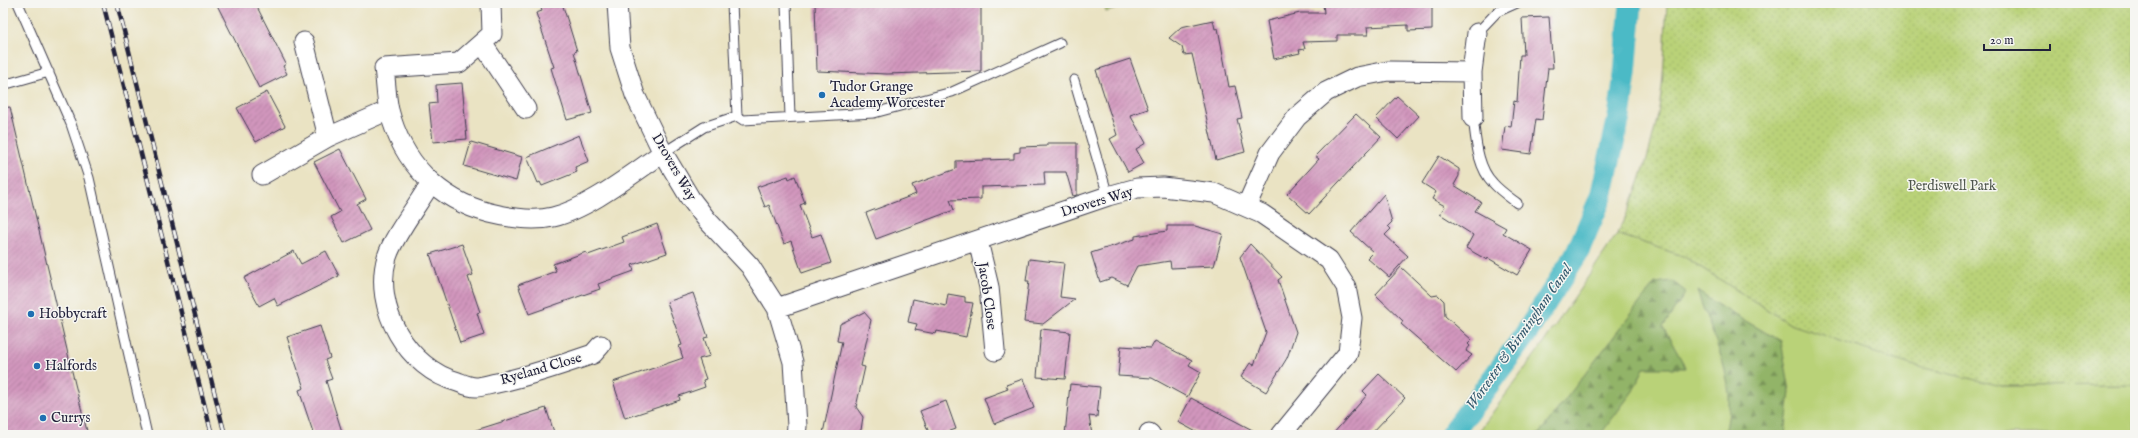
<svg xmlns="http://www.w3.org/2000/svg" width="2138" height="438" font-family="'IM FELL English',serif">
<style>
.grass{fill:#b9d278;stroke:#6e7a5a}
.forest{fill:url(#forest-firs);stroke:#5a6b52}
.park{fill:url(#park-dots);stroke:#6e7a5a}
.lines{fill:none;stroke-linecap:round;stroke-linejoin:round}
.canal{stroke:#4cbac6;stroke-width:23}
.building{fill:url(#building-hatch)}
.lane-casing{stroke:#403f4f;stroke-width:11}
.street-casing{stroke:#403f4f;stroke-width:21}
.lane{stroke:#fff;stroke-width:9}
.street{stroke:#fff;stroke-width:19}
.rail-casing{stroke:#22223b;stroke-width:4.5}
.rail{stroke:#f6f6f2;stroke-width:3;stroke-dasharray:9;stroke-linecap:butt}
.poi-dot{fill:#1f6fb2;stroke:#f6f6f2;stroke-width:1.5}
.labels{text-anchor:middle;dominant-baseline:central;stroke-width:3;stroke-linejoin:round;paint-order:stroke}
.poi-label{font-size:14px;fill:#22223b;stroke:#f6f6f2;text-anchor:start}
.street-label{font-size:14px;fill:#22223b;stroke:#f6f6f2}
.park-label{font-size:14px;fill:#4f574d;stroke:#f6f6f2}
.water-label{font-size:15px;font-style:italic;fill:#31576c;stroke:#f6f6f2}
</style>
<defs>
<pattern id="forest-firs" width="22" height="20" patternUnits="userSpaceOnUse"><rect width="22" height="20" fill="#92b468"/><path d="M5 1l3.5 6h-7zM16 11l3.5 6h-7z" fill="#779257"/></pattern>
<pattern id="park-dots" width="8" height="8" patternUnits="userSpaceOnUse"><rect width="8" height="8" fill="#b9d278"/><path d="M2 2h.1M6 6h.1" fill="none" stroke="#9fb469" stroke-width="1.8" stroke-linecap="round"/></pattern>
<pattern id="building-hatch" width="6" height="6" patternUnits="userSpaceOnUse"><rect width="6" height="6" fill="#d296bd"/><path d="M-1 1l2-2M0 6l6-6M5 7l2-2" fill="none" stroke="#aa7a9b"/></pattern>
</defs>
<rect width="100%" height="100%" fill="#f6f6f2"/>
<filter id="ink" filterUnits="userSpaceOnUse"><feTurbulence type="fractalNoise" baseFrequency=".025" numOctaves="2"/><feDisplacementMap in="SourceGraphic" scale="8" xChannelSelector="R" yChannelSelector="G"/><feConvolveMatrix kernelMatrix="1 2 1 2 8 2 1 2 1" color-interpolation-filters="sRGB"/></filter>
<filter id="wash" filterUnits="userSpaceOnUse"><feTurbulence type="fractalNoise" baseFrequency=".012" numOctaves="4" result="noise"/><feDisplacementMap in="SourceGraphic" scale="16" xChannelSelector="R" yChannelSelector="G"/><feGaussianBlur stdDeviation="0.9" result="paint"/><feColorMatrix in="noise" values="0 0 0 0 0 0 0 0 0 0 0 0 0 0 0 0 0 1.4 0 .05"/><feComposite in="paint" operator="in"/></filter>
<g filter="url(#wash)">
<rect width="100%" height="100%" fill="#eae3c3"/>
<path class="grass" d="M1104,3H1136L1106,12Z
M1617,234L1683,256L1790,324L2002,386L2135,385V435H1476L1540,348Z"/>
<path class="forest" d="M1672,281L1686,292L1663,327L1686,368H1644L1633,391L1600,435H1538L1655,283Z
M1697,291L1721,307L1781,341L1790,391L1785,435H1724C1741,385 1712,337 1697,291Z"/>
<path class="park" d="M1667,3H2135V385L2002,386L1911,365L1790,324L1683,256L1617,234C1638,195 1658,130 1662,86C1665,58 1665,30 1667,3Z"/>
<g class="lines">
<path class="canal" d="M1451,435L1525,335L1577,253L1601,197L1619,117L1625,74L1631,3"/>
</g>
<g id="blocks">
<path class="building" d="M216,3H255L286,64L283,66L287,74L259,88Z
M539,3H562L577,51L574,52L592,113L567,120L551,68L554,67L536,13L542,11Z
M815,3H981V71L887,74L817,71Z
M1323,3H1432V30L1408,31V25L1367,27L1368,35H1337V41L1303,42L1305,49L1299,50L1300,53L1274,59L1267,21L1300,13H1324Z
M1549,17L1553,68H1548L1542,120L1536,119L1531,154L1502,150L1505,126L1511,127L1514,101L1517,102L1520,55H1524L1522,18Z
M1213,20L1215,29L1218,28L1229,87L1235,86L1242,118L1237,119L1245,152L1216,160L1192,54L1184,55L1182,47L1169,38L1181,27Z
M1130,59L1148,109L1130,115L1146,143L1136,149L1144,163L1128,172L1110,139L1117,135L1096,70Z
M462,83L467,139L433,142L429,104L437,103L436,85Z
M267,92L285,126L256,142L237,108Z
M1397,96L1419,116L1398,139L1376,118Z
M10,107L75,384L88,435H3V108Z
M1356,114L1381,137L1309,214L1287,194L1319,159L1315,156Z
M579,135L589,161L575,167L577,172L542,186L540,182L538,183L527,157Z
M471,142L522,157L516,181L464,166Z
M1047,143H1077V195L1073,196L1066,172H1044L1045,185L981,187V199L950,200L954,210L876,239L866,213L916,194L912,185L956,169V161L1014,159V153L1020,152V147L1047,146Z
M340,149L366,199L357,204L370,230L344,243L331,217L340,212L314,162Z
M1439,156L1459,169V176L1454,185L1481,202L1475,211L1506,228L1503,233L1532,250L1517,275L1488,258L1487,260L1466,248L1473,235L1440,214L1445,206L1432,199L1436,192L1422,183Z
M788,176L789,179L795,176L805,203L800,205L812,237L821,234L831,263L802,273L791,241L784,244L769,205L765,207L757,187Z
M1384,194L1392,222L1388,226L1391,229L1385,235L1408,256L1389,277L1367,258L1373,252L1351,232Z
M657,224L667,253L632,265L634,271L598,284L600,289L529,314L518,285L556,271L553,264L586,252L588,255L624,242L622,237Z
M1167,226H1195L1223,234L1214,266L1171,268L1170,261L1137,266L1127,285L1112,278L1100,282L1091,253L1135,239V236L1167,231Z
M462,244L473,275L468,277L480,312L477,313L484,335L460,343L430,254Z
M1250,244L1282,277L1278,280L1296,332L1287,358L1266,392L1241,377L1250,363L1254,365L1266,332L1240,257Z
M294,251L301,264L326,251L339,276L278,306L274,298L259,306L244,278Z
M1029,259L1064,263L1060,297L1075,299L1043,324L1024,322L1029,281H1026Z
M1401,267L1432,296L1438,295L1444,301L1445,316L1472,340L1468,344L1470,346L1466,351L1472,355L1456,372L1401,324L1403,321L1377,296L1376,294Z
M693,293L708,337L704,338L710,356L699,359L706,379L703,380L705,387L679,396L680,400L625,418L613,382L683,358L679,346L682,345L667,302Z
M948,294L965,297V302L973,303L966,337L937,331L936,334L915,330L917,324L908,322L913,299L946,306Z
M864,312L871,320L861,366L865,367L856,407L863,417L861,430L854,435L823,433L842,342L837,341L840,324Z
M320,326L330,358L325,360L332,379L326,381L343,435H314L299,390L304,388L287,337Z
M1041,329L1070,332L1065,379L1037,377Z
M1155,341L1192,360L1189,365L1201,372L1187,397L1152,378L1118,376L1121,346L1151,348Z
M1379,374L1405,398L1370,435H1332L1367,395L1363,391Z
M1023,379L1034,408L994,424L984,398L1008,389L1006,385Z
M1070,384L1100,387L1097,417L1089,416L1092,435H1065Z
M1191,398L1262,435H1202L1178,422Z
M946,401L956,429L939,435H930L920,411Z
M546,408L555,435H473V431Z"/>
</g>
</g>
<g filter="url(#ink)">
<use href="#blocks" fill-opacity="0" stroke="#403f4f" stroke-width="1"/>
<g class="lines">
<defs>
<path id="lane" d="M18,3L71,124L89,178L147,435
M732,3L737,116
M786,3L790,117
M1477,33L1497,12L1517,3
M1074,80L1108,196
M3,85L49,72
M737,116L743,120L874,113L952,92L1060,43
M1473,118C1476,139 1477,167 1493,183C1500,191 1509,197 1517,203
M663,153L704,127L737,116"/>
<path id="street" d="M491,3L492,34L459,63L384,68C386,82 386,97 389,110C402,162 438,200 490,213C510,218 532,222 553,217C588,209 633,173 663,153
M617,3L620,48L635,95L663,153L690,198L707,220L750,266L777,308L793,362L797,426L796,435
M304,42L328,137
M482,43L526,109
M1473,118L1472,72L1477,33
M262,175L328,137L389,110
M430,184C418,205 394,235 387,257C372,308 408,369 458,382C463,384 470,387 476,387C482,387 490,384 497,383C530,376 561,365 593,354L601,345
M1246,207L1270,153L1297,117L1326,92L1357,77L1388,71L1472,72
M978,241L989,287L995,351
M777,308L1108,196L1137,188L1163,187L1214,193L1262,214L1329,260L1346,287L1352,318L1348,353L1281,435
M1149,433L1151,435"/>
</defs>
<use href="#lane" class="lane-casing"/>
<use href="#street" class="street-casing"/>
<use href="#lane" class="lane"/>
<use href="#street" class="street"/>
<defs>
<path id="rail" d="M103,3L212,435
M117,3L225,435"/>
</defs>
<use href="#rail" class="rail-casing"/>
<use href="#rail" class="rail"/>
</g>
</g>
<g class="poi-dot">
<circle cx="822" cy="95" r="4"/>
<circle cx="31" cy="314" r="4"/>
<circle cx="37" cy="366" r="4"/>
<circle cx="43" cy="418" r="4"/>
</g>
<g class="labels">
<g class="poi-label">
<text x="830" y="87">Tudor Grange<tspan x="830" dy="16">Academy Worcester</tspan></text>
<text x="39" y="314">Hobbycraft</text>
<text x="45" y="366">Halfords</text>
<text x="51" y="418">Currys</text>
</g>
<g class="street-label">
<text transform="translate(674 167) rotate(60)">Drovers Way</text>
<text transform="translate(1097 202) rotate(-17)">Drovers Way</text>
<text transform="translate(987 296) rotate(82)">Jacob Close</text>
<text transform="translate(541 369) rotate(-16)">Ryeland Close</text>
</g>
<g class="park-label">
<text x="1952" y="186">Perdiswell Park</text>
</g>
<g class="water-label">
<text transform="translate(1519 337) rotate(-55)">Worcester &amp; Birmingham Canal</text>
</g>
</g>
<rect width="2138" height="438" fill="none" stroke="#f6f6f2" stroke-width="16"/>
<path d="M1984 44v6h66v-6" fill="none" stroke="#22223b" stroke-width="2"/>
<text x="1990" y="44" font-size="12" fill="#22223b" stroke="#f6f6f2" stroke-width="3" paint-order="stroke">20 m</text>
</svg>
